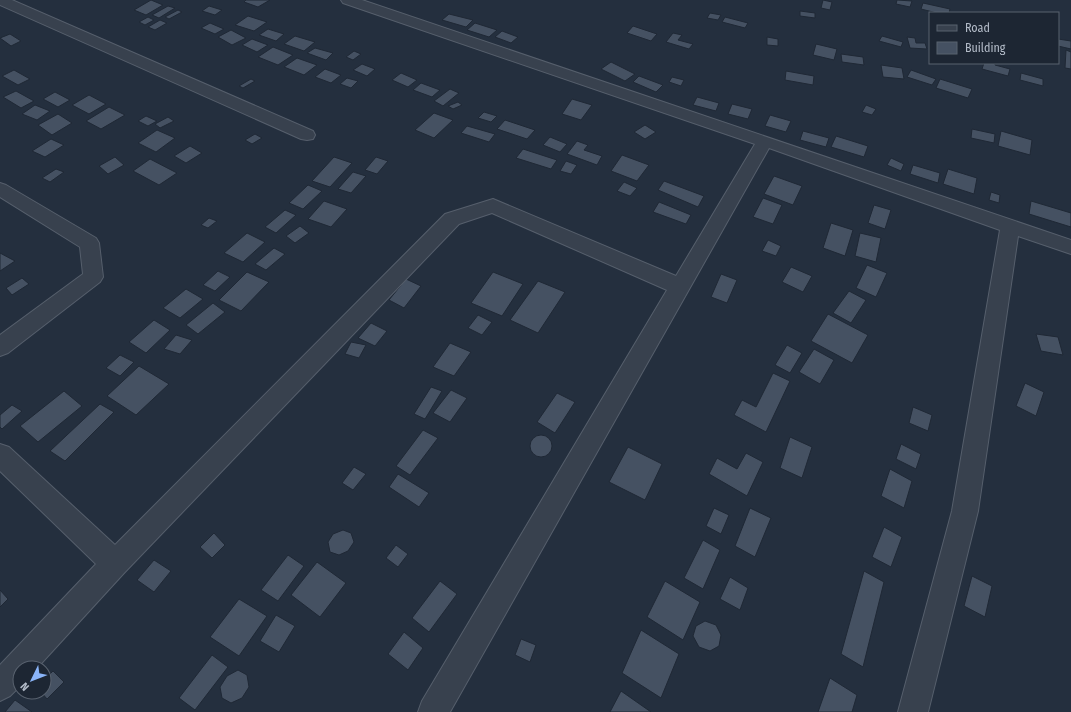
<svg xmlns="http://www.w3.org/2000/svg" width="1071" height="712" font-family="'Fira Sans Condensed',sans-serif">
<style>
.building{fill:#455162;stroke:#1f2835}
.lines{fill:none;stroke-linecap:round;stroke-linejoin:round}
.street-casing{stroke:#565f6c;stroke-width:2}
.street{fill:#38414e;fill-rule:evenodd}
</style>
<rect width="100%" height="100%" fill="#242f3e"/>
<path class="building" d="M151,0L163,5L146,15L134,10Z
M246,0H270L258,7L244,2Z
M823,0L832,2L830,10L821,8Z
M897,0L912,1L910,7L896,4Z
M923,3L950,9L949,13H937L921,9Z
M168,6L175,8L159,18L152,15Z
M209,6L222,10L215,15L202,11Z
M178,10L182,12L169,19L165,17Z
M800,11L815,13V18L800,16Z
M710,13L721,15L718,20L707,18Z
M449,14L473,20L466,27L442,20Z
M248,16L267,22L254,31L235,25Z
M148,17L154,20L145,25L139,22Z
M725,17L748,23L745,28L722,22Z
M160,20L167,23L155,30L148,27Z
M210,23L224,29L215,34L201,28Z
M475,23L497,30L489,37L467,30Z
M633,26L657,34L651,41L627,33Z
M268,29L284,34L276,41L259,35Z
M231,30L246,38L232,45L218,37Z
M502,31L518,37L511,43L495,37Z
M673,33L682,35L678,40L693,44L689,49L666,42Z
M10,34L21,41L11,46L0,38Z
M295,36L315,42L304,51L284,44Z
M882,36L903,42L901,47L879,41Z
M767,37L778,39V46L767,45Z
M907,37L915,38L916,43H925L927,49L910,48Z
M252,39L268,45L257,52L242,45Z
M1058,39L1071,41V49L1058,46Z
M816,44L837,49L834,60L813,55Z
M273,47L293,55L278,65L258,57Z
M315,48L333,53L326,60L307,53Z
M1066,50L1071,52V69L1065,68Z
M354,51L361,54L353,60L346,57Z
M841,54L863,57L864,65L842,62Z
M297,58L317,65L304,75L284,67Z
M611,62L635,74L625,81L601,69Z
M984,63H995V65L1010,69L1008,76L982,69Z
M362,64L375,69L367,76L353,70Z
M881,65L902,68L904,79L883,77Z
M325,69L341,75L331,83L315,77Z
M14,70L30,79L18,85L2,76Z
M911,70L936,79L932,85L907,77Z
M786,71L814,76L813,85L785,80Z
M401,73L417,80L408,87L392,80Z
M1021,73L1043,79V86L1020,80Z
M639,76L663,85L656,92L633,82Z
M672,77L684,80L681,86L669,82Z
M347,78L358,81L351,88L340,84Z
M251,79L255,81L243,88L239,86Z
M940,79L972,89L968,98L936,88Z
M421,83L440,90L432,97L413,90Z
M450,89L459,93L443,106L434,101Z
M16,91L34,101L21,108L3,97Z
M55,92L70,100L58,107L43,99Z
M89,95L106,104L89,114L72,105Z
M697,97L719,103L716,111L693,105Z
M572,99L592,105L581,120L562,114Z
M458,102L462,105L453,109L448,106Z
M732,104L752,109L748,119L728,114Z
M35,105L50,111L37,120L22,114Z
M866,105L876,109L872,115L862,112Z
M109,107L125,115L101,129L86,121Z
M484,112L497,116L491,122L478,118Z
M434,113L453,120L434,138L415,130Z
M58,114L72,123L52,135L38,125Z
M770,115L791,121L786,132L765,126Z
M146,116L157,121L148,126L138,121Z
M168,117L174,121L160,128L155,124Z
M505,120L535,130L527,139L497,129Z
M645,125L656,132L645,139L634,132Z
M467,126L495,134L489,142L461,133Z
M972,129L995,134L994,143L971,138Z
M157,130L175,138L156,152L138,143Z
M803,131L829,138L826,147L800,140Z
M1001,131L1032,140L1030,155L998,146Z
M255,134L262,138L252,144L245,140Z
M836,136L868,146L864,157L831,147Z
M550,137L567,144L560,152L543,145Z
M51,139L64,145L45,157L32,151Z
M577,141L588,145L584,150L602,156L597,165L567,154Z
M190,146L202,153L186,163L174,156Z
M523,149L557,160L551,169L516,158Z
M622,155L649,165L637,181L611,171Z
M115,157L124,165L108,174L99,166Z
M334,157L352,163L330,187L312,181Z
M376,157L388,161L377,174L365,170Z
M891,158L904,164L901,171L887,165Z
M150,159L177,173L159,185L133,171Z
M566,161L577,165L571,174L560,171Z
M913,165L940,173L938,183L910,174Z
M56,169L64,172L50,182L42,178Z
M948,169L977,178L974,194L943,184Z
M353,172L366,176L351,193L338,189Z
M774,176L802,186L793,205L764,194Z
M664,181L704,196L698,207L658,190Z
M624,182L637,188L630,196L617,191Z
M308,185L322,191L303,209L289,203Z
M991,192L1000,195L999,203L989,200Z
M763,198L782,205L773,224L753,217Z
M324,201L347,209L331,227L308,219Z
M1031,201L1071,213V227L1029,214Z
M659,202L691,215L686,224L653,212Z
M874,205L891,210L885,229L868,223Z
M285,210L296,215L276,233L265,227Z
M209,218L217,221L208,228L201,225Z
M831,223L853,230L845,256L823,248Z
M300,226L309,233L295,243L286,236Z
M247,233L265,242L243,262L224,253Z
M860,233L881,238L876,262L855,256Z
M768,240L781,246L776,256L762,251Z
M274,248L285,254L266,270L255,264Z
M0,253L15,261L0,271Z
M867,265L887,273L876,297L856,288Z
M791,267L812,276L803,292L782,282Z
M218,271L230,277L215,291L203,285Z
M247,272L269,282L241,311L219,300Z
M493,272L523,284L502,316L471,303Z
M721,274L737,280L727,303L711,297Z
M22,278L29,284L12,295L6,288Z
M406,279L421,286L404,308L389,300Z
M538,281L565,292L538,333L510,320Z
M186,289L203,299L180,318L163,308Z
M849,291L866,300L851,323L833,313Z
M213,303L225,312L198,334L186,325Z
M828,314L868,335L852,363L811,341Z
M478,315L492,322L482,335L468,328Z
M154,320L170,330L146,353L129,342Z
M371,323L387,331L375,346L358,338Z
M1036,334L1058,337L1063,355L1041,351Z
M176,335L192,340L180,354L164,349Z
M351,342L366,345L359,358L345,354Z
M450,343L471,352L454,376L433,367Z
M787,345L802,353L790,373L775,365Z
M814,349L834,360L820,384L799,372Z
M120,355L134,362L120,376L106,368Z
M139,366L169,384L136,415L107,396Z
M773,373L790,381L766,432L734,415L742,400L756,407Z
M1025,383L1044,392L1036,416L1016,406Z
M431,387L442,391L425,419L414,414Z
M451,390L467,398L450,422L433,413Z
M64,391L82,406L38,442L20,426Z
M557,393L575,402L555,433L537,422Z
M100,404L114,412L65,461L50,451Z
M12,405L22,411L2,429L0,427V415Z
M913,407L932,415L928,431L909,423Z
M423,430L438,438L410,475L396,466Z
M530 446a11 11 0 1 1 22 0a11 11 0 1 1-22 0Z
M790,437L812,447L802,478L780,468Z
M901,444L921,454L916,469L896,459Z
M628,447L662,464L645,500L609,482Z
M746,453L763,462L747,496L709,474L717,458L737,469Z
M354,467L366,474L353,490L342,483Z
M890,469L912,481L904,508L881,496Z
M398,474L429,493L419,507L389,487Z
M714,508L729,515L721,534L706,526Z
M750,508L771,518L755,557L735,546Z
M884,527L902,537L891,567L872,557Z
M343,530L351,533L354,542L348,551L339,555L330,552L328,542L333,534Z
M214,533L225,545L212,558L200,547Z
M703,540L720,550L703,589L684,578Z
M396,545L408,554L398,567L386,558Z
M288,555L304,566L278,601L261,590Z
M154,560L171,571L154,592L137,580Z
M317,562L346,583L320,617L291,595Z
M864,571L884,582L863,667L841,654Z
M972,576L992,586L985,617L964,606Z
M730,577L748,588L740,610L720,599Z
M440,581L457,594L429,632L412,618Z
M665,581L700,602L683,640L647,617Z
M0,590L8,599L0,607Z
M239,599L267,616L239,656L210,637Z
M276,615L295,626L279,652L260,641Z
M705,621L716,625L721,635L719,646L710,651L699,647L693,636L696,626Z
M641,630L679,654L661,698L622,673Z
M404,632L423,648L408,670L388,654Z
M521,639L536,645L530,662L515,655Z
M212,655L228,667L195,710L179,698Z
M238,670L247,675L249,687L242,698L231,703L222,698L220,687L227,676Z
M53,671L64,682L47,699L41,692H44V680Z
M830,678L857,695L852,712H818Z
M621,691L651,712H610Z
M15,700L32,712H5Z"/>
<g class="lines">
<defs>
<path id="street" d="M0,0H12L313,131L315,135L313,139L307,140L301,139L0,5Z
M341,0H362L1071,240V254L1018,236L978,511L928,712H898L952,511L1000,230L769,148L450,712H418L422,701L667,290L492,213L459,224L124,573L37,668H20V686L10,696L0,701V665L96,564L0,471V444L9,447L115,545L445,214L493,199L676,276L755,144L343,3Z
M0,183L6,185L96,238L99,243L103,277L100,282L8,353L0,356V335L83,274L80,247L0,197Z"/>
</defs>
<use href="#street" class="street-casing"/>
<use href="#street" class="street"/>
</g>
<rect x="929" y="12" width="130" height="52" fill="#1d2633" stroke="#59626f"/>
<rect x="937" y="25" width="20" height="6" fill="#38414e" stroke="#59626f"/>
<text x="965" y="32" font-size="12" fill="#b4bcc9">Road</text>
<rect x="937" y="42" width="20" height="12" fill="#455162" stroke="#59626f"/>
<text x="965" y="52" font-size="12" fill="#b4bcc9">Building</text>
<g transform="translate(32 680) rotate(227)"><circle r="19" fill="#1d2633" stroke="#59626f"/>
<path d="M0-3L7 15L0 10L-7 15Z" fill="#8ab4f8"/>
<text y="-6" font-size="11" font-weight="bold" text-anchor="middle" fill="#b4bcc9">N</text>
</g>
</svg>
